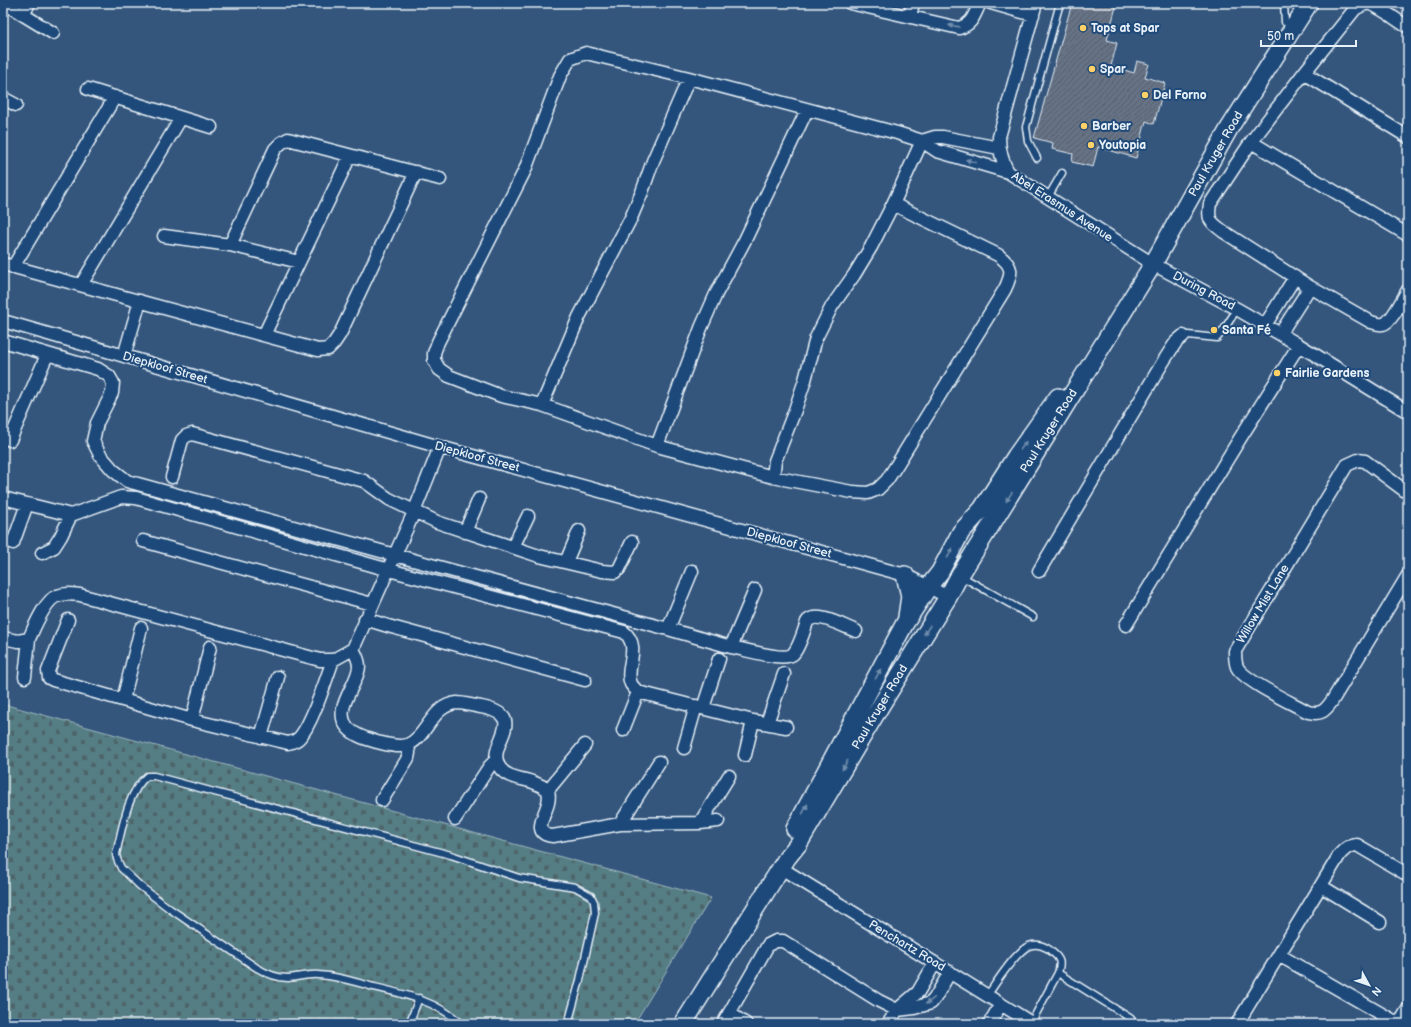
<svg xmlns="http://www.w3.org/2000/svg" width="1411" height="1027" font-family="'Balsamiq Sans',sans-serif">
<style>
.cemetery{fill:url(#cemetery-stones);stroke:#9eb7be}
.building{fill:url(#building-hatch);stroke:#e8f1f8}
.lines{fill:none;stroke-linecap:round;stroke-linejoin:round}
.lane-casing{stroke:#e8f1f8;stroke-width:9}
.street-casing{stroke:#e8f1f8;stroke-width:15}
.secondary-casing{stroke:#e8f1f8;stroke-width:20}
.lane{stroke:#1f4a7a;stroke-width:6}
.street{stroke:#1f4a7a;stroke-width:12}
.secondary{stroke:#1f4a7a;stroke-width:17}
.oneway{fill:#6f8dac}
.poi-dot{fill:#ffd166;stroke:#1f4a7a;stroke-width:1.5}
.labels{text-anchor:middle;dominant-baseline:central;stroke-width:4;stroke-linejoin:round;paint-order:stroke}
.poi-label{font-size:12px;font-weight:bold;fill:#e8f1f8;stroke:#1f4a7a;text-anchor:start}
.street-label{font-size:12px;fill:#e8f1f8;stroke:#1f4a7a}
</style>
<defs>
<pattern id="cemetery-stones" width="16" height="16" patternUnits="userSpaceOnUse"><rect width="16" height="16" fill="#547d84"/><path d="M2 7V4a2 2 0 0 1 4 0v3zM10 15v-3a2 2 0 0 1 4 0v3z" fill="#4e656a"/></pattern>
<pattern id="building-hatch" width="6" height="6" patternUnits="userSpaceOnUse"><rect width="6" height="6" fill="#667285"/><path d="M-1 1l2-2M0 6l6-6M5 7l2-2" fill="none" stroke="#565d68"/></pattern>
</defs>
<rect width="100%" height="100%" fill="#34567d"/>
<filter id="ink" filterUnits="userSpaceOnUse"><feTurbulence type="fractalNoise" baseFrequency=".025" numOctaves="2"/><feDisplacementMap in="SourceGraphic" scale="8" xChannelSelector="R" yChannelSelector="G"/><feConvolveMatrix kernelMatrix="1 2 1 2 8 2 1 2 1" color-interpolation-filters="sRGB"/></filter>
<g filter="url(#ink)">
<path class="cemetery" d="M3,704L711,898L634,1024H3Z"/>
<path class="building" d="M1072,3H1117L1107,40L1117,43L1111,66L1134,73L1137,61L1149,64L1145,77L1165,83L1154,124L1146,121L1136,158L1098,147L1093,167L1072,162L1073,154L1052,149L1053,143L1034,138Z"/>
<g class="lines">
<defs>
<path id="lane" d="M1284,3L1285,22
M1037,158L1028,141L1026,127L1060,3
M1048,197L1062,173
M1183,336L1188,335L1217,338L1223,331L1237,309
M961,576L1033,617
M1058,973L1130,1018L1135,1024
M987,996C996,983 1016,951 1029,946C1037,943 1046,946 1052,952C1061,959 1061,963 1058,973L1031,1023
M409,1024L419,998
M462,1024C435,1000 404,994 370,986C353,981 336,976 319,975C308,974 299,977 288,978C277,978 267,974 257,968L170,909L140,886L121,868L117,859L116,854C122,830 127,792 147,776H154L451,855L519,878L575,887L591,896L594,902L595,913L580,980L568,1024"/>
<path id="street" d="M4,3L53,33
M850,3L959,28C973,24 974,15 980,3
M991,3L1033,15
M1036,3L999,137C999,151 1002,161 1008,172L1153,264L1237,309L1299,345L1408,412
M24,14L29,3
M910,17L913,3
M1408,27C1399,22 1379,6 1370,4C1364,3 1359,7 1355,9L1304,73L1251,142L1210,204C1207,221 1211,222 1224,232L1310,287L1371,322C1375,323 1379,325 1383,324C1392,322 1403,298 1408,290
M1304,73L1408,137
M88,89L211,127
M3,98L16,105
M1251,142L1408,235
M893,204L998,255C1013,266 1013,272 1005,289L896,466L887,480L878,489L868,493L852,492L773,477L657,446L542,405L501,396L449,376L439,369L434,360V353L438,342L525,170L560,76L570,59L586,53L689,78L897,133L922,141L937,151L1008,172
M164,236L230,245L299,262
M230,245L275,149L281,143L288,139L440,179
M3,264L318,350L328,349L334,343L340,334L416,172
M13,267L115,97
M81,285L181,118
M3,321L440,447L905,575L948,597
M1265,325L1295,277
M1280,334L1310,287
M264,335L350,156
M3,341L98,369L109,376L113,383L112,393L97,423L93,441L100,455L113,470L127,481L435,566L668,629L692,571
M124,356L140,301
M542,405L579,317L631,218L642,192L653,161L689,78
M10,440L47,355
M657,446L701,328L716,294L745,240L807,110
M172,477L182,440L186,436L192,434L364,481L389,499L437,522L539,556L602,571L615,572L619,569L632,542
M773,477L775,461L795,410L805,380L816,338L832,306L854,275L871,247L893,204L922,141L935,137H943L999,148
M1408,493L1365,461L1358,460L1347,465L1235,651C1235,657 1235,662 1237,667C1244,681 1292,703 1308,712C1321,715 1325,711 1332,701L1408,575
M3,498L71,515
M465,532L479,499
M143,541L372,604
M13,543L27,504
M513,547L528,516
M42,553L54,547L61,536L71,515L121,497L136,498L389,570L624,632C642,647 624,668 631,684C633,687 636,690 638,692L753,721L786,727
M566,562L579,531
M1039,571L1163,362L1176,342L1183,336
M365,619L388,626L585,680
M68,620L48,671L49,678L53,680L192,720L288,743C293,742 296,741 299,738C312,725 326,679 333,660
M1126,625L1239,440L1299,345
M668,629L731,647L755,590
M3,638L18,641L29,639C34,628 45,600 57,596C65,593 72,594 80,595L320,660H333L353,649L414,512L440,447
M731,647C744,649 784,662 793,654C799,648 804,631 807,622C815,610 845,627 856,631
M353,649C356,655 359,660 359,666C359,684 331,709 348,728C355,736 367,739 377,742C386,744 398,748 407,745C427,738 431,705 457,703C464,703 474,706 481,707C533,717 483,745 500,768C508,779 524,778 535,783C540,785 544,787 548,790C549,794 549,799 548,803C545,816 531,834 553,836L620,824L700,823L718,821
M25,677L29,639
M123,700L141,628
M703,708L719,659
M192,720L210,647
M767,723L784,674
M623,730L638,692
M261,737L278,677
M684,748L696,706
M745,755L753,721
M548,790L585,745
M382,800L408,758L409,753L408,745
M455,819L489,767L496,760
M700,823L729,776
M620,824L659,762
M781,868L1033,1024
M1321,886L1380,922
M1279,955L1399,1024
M729,1013L746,1024
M723,1024L768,945L776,941H783L879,1001L897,1010L914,1008L931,1003L935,998L950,972
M888,1024L897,1010L918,992L935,963
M989,1024L1001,1004
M1237,1024L1340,854C1345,849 1349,845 1357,845L1408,875
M1399,1024L1408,1009"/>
<path id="secondary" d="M905,575L910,596L907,617
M795,829L905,623L929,586L940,572L961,532L982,509L1016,456L1058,397
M683,1024L787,858L799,843L881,705L948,597L957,580L1153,264L1230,127L1309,3"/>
</defs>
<use href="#lane" class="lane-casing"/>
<use href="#street" class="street-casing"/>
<use href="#secondary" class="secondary-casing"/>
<use href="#lane" class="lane"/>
<use href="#street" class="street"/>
<use href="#secondary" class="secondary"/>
</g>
<defs><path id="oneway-solid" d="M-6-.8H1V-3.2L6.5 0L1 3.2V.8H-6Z"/></defs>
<g class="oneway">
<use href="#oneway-solid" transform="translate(954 26) rotate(-172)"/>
<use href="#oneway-solid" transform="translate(971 161) rotate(-164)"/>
<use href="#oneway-solid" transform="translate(1023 446) rotate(-55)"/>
<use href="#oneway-solid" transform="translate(1009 497) rotate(122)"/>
<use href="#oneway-solid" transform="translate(950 553) rotate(-62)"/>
<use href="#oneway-solid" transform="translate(927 630) rotate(123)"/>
<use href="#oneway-solid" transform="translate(878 674) rotate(-62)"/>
<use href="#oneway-solid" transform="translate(845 765) rotate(120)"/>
<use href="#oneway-solid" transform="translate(805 809) rotate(-62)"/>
<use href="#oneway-solid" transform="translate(930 1001) rotate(144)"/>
</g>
</g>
<g class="poi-dot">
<circle cx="1083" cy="28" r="4"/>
<circle cx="1092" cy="69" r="4"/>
<circle cx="1145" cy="95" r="4"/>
<circle cx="1084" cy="126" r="4"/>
<circle cx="1091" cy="145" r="4"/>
<circle cx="1214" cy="330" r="4"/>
<circle cx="1277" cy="373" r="4"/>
</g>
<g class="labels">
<g class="poi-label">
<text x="1091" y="28">Tops at Spar</text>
<text x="1100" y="69">Spar</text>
<text x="1153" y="95">Del Forno</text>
<text x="1092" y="126">Barber</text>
<text x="1099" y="145">Youtopia</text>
<text x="1222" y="330">Santa Fé</text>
<text x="1285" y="373">Fairlie Gardens</text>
</g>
<g class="street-label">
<text transform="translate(1216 154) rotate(-60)">Paul Kruger Road</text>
<text transform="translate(1062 207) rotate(33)">Abel Erasmus Avenue</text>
<text transform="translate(1204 291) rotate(28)">During Road</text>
<text transform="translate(165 368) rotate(16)">Diepkloof Street</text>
<text transform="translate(1049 431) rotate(-58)">Paul Kruger Road</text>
<text transform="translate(477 457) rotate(15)">Diepkloof Street</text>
<text transform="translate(789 543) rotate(15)">Diepkloof Street</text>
<text transform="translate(1263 604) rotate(-59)">Willow Mist Lane</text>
<text transform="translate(880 707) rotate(-59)">Paul Kruger Road</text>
<text transform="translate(907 946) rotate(31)">Penchartz Road</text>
</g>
</g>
<rect width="1411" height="1027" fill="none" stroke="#1f4a7a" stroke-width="16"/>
<rect x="8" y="8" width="1395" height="1011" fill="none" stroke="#e8f1f8" stroke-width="1.5" filter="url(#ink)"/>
<g transform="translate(1369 985) rotate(130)" stroke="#1f4a7a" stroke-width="3" paint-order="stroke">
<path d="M0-3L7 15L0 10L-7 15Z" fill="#e8f1f8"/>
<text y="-6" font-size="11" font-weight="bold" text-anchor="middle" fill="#e8f1f8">N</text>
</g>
<path d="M1261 40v6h95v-6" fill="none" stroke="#e8f1f8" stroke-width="2"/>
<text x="1267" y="40" font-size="12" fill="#e8f1f8" stroke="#1f4a7a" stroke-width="3" paint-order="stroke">50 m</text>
</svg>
